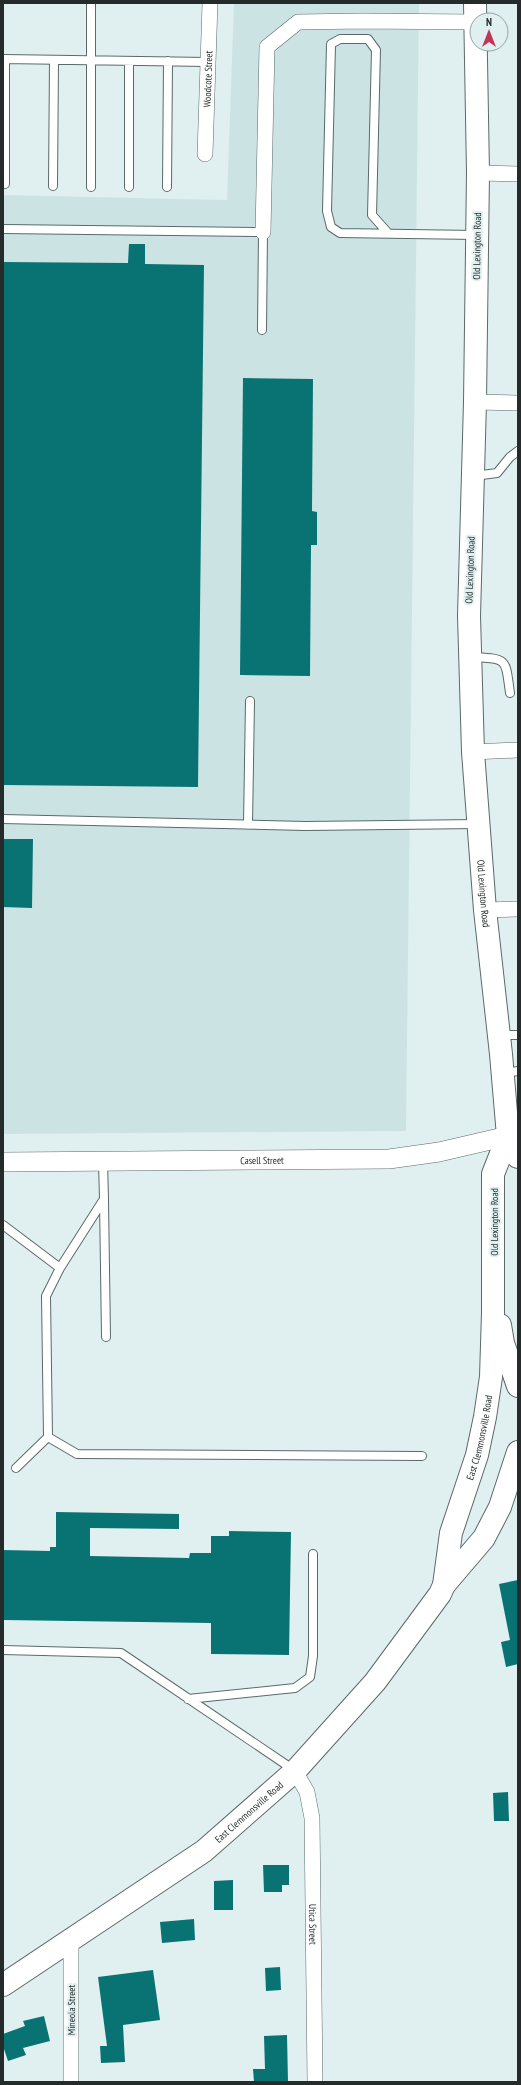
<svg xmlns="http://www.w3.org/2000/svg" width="521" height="2085" font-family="'PT Sans Narrow',sans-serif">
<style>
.built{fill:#cbe4e3}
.building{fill:#097373}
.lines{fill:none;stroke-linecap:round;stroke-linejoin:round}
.service-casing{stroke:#5b6969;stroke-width:10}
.minor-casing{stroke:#5b6969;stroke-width:16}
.tertiary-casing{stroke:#5b6969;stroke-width:20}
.secondary-casing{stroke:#5b6969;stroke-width:24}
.service{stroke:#fff;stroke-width:8}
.minor{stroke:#fff;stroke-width:15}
.tertiary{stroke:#fff;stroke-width:19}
.secondary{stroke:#fff;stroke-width:22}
.labels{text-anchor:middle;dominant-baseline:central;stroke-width:4;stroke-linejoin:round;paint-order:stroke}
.street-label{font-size:10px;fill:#242b2a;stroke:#e0f0f0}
</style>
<rect width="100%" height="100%" fill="#e0f0f0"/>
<path class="built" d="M234,3H419L406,1131L3,1134V195L227,200Z"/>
<path class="building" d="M129,244H145V264L204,265L198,787L3,785V262L128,263Z
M243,378L313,379L312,511L317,512V545H311L310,676L240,675Z
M3,839H33L32,908L3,907Z
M56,1512L179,1514V1529L90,1528V1556L189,1558L190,1553H211V1536H229V1531L291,1532L289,1655L211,1654V1623L3,1620V1550L50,1551V1547H56Z
M518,1580V1664L506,1667L501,1642L510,1640L499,1584Z
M508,1792L509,1821H494L493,1793Z
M263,1865H289V1885H282V1892H264Z
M233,1880V1910H214V1881Z
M194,1919L195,1940L162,1943L160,1922Z
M280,1967L281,1990L266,1991L265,1968Z
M153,1970L160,2020L123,2025L125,2062L101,2063L100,2046H107L98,1977Z
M44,2016L50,2041L23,2048L26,2055L8,2061L3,2046V2034L25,2026L23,2021Z
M287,2035L288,2082H254L253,2069H265L264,2036Z"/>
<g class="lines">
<defs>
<path id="service" d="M91,3V187
M3,59L208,62
M5,59V184
M129,61V187
M53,186L54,60
M167,187L168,61
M3,229L263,232L262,330
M388,233L372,215L376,50L368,39H340L331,44L327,211L331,227L340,233L476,235
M474,476L497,473L510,457L518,451
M471,657C508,659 505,657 510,693
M3,819L305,826L478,824
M248,825L250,701
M499,1035H518
M504,1073L518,1071
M103,1162L104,1199L60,1268L46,1296L48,1437L77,1454L422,1456
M104,1200L106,1337
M3,1225L60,1268
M16,1468L48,1437
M3,1650L121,1653L294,1770
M188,1699L295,1688L310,1677L313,1656V1554"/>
<g id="minor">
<path id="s1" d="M205,154L210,3"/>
<path d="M478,173L518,174"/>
<path d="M263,232L267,47L298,22L363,21L475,22"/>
<path d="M475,402L518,403"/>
<path d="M473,752L518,750"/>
<path d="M485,910L518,909"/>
<path id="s2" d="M295,1771L307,1792L312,1818L315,2082"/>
<path d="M71,1938V2082"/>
</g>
<g id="tertiary">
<path id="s3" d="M3,1162L389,1159L439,1152L508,1136"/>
</g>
<g id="secondary">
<path id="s4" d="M475,3L478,173L475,402L469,616L473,752L485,910L501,1054L508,1136L518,1157"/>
<path d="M500,1325L503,1343L518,1386"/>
<path d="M444,1585L484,1538L500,1507L518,1452"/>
<path id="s5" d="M3,1985L204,1851L295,1771L375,1682L440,1594L444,1585L451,1533L477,1455L485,1417L491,1377L493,1312V1174L508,1136"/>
</g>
</defs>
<use href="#service" class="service-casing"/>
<use href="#minor" class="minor-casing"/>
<use href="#tertiary" class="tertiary-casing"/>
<use href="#secondary" class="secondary-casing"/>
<use href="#service" class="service"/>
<use href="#minor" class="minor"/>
<use href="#tertiary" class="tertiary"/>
<use href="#secondary" class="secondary"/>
</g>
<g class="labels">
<g class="street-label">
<text stroke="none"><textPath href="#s1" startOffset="75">Woodcote Street</textPath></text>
<text transform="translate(477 246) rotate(-89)">Old Lexington Road</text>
<text transform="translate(470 570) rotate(-88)">Old Lexington Road</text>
<text stroke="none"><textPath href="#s4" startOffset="891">Old Lexington Road</textPath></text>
<text stroke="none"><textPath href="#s3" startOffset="259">Casell Street</textPath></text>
<text transform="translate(494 1222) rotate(-90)">Old Lexington Road</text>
<text stroke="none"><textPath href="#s5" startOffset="754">East Clemmonsville Road</textPath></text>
<text stroke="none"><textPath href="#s5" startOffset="301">East Clemmonsville Road</textPath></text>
<text stroke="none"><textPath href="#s2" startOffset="157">Utica Street</textPath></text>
<text transform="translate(71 2010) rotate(-90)">Mineola Street</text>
</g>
</g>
<rect width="521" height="2085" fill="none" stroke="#242b2a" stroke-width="8"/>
<g transform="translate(489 32)"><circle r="19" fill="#e0f0f0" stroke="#95a1a1"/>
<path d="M0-3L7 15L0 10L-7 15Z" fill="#c33355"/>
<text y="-6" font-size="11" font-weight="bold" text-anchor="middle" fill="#242b2a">N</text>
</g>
</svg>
